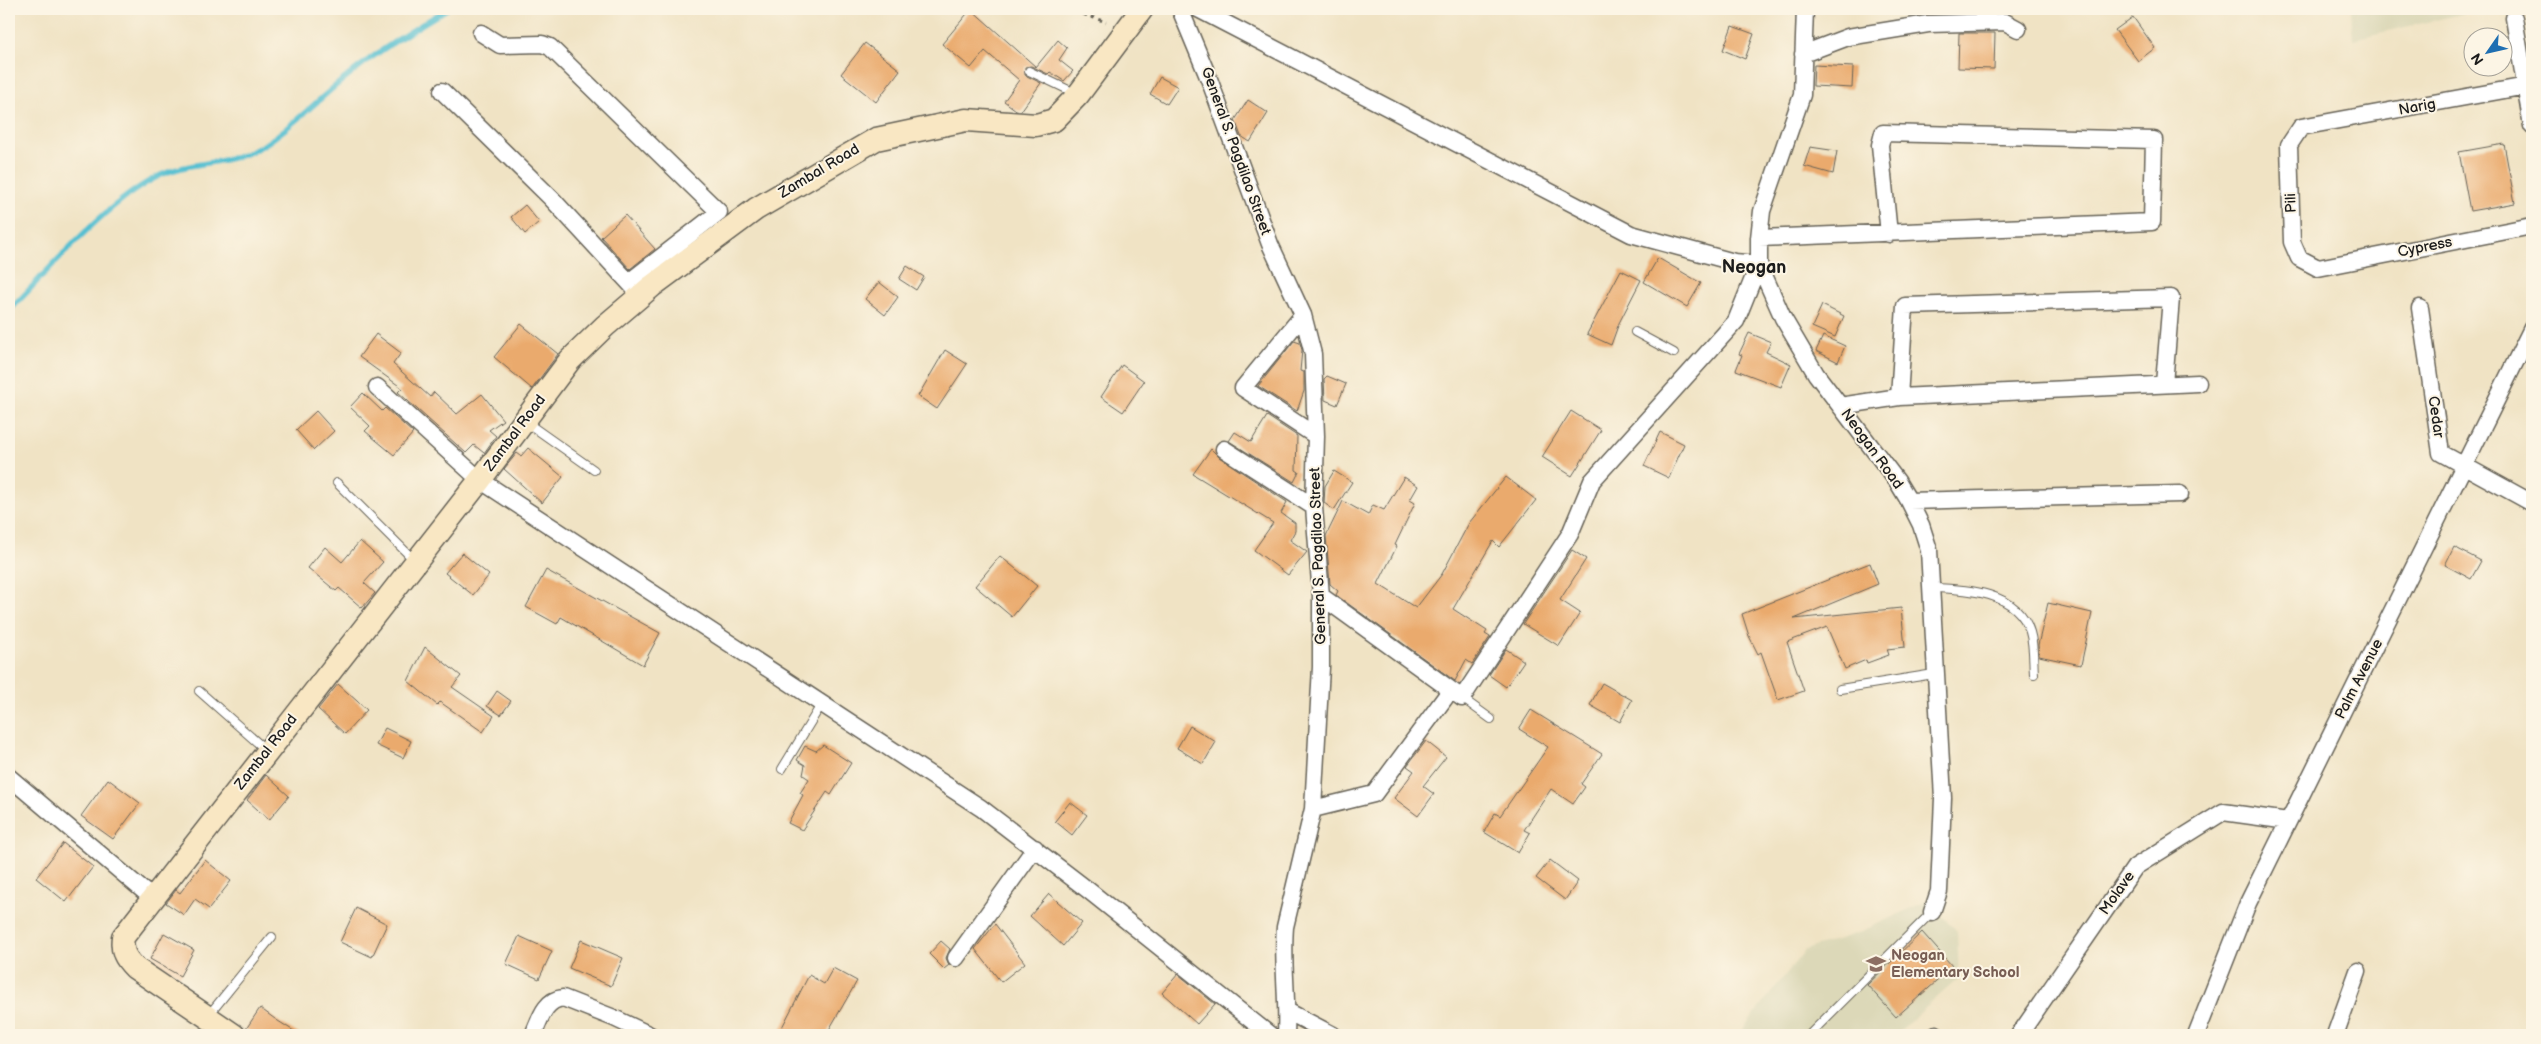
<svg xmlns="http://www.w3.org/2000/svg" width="2541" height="1044" font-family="'Balsamiq Sans',sans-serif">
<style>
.built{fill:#dcd8b8}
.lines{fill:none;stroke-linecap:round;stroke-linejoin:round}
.stream{stroke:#56c0d1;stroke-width:5.5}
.building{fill:#eaaa6d}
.lane-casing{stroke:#666257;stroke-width:10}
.street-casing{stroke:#666257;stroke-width:19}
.secondary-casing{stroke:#666257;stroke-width:25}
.path{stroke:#666257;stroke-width:3;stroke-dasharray:4 4;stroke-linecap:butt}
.lane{stroke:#fff;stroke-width:8}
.street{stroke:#fff;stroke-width:16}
.secondary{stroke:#f9e7c3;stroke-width:22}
.labels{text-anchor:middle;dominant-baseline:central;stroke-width:4;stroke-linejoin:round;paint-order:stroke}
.street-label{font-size:15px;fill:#1c1c1c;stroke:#fcf5e5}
.education-label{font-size:15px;font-weight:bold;fill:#785e54;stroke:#fcf5e5;text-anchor:start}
.quarter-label{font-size:18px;font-weight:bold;fill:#1c1c1c;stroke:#fcf5e5}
</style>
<rect width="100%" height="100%" fill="#fcf5e5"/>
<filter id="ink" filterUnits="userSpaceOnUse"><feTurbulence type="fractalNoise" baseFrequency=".02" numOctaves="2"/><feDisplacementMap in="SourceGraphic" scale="10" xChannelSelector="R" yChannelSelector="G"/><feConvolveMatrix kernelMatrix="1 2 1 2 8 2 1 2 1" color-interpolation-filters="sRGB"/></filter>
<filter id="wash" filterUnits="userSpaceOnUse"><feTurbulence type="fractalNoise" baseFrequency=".0096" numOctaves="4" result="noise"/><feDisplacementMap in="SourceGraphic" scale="20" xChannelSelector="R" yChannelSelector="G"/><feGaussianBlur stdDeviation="1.12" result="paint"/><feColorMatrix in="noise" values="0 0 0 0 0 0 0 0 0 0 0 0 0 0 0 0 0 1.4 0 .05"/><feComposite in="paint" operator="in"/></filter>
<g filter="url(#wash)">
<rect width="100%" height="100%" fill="#f0e3c4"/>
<path class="built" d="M2351,9H2483L2353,39Z
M1927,901L1957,931L1959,978L1895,1035H1746L1741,1031L1805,950L1858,933Z"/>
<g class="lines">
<path class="stream" d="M9,311C51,268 106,201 161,175C193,160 229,166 262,146C292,127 316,101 344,79C376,52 411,31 447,9"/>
</g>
<g id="blocks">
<path class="building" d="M971,9L1036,67L1058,40L1067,48L1059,60L1073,71L1064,81L1050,72L1048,74L1031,66L1025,67V75L1041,83L1021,111L1016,110L1004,101L1019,80L985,51L971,68L942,44Z
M2133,17L2155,48L2138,61L2115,30Z
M1732,26L1754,34L1745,59L1723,50Z
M1959,33H1995L1994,69L1958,68Z
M865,43L900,70L876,102L841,74Z
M1814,65L1853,67L1852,88L1813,86Z
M1160,77L1178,87L1167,104L1150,94Z
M1248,100L1268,113L1250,142L1241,136L1235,120Z
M2504,144L2515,203L2470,211L2459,152Z
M1810,147L1837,151L1833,174L1804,166Z
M525,205L539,222L525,234L511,217Z
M625,215L655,249L630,269L601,237Z
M1658,258L1701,283L1687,307L1644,282Z
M907,266L924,277L916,290L899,279Z
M1621,270L1641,280L1619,323L1611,345L1587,334Z
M879,282L898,297L885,315L865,299Z
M1822,305L1844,316L1835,337L1812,327Z
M521,324L558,354L532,389L494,357Z
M1749,333L1771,342L1766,352L1791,364L1781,387L1736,370L1742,355L1739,354Z
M376,334L401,353L393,364L430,397L434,392L457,414L482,394L503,420L489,430L496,436L484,453L474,445L466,453L398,392L402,388L359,357Z
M1823,336L1845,346L1838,362L1816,351Z
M1294,341L1300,343L1302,350L1300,371L1304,372V391L1297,411L1258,386Z
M945,350L967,364L937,409L918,396Z
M1122,365L1144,381L1123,412L1101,397Z
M1327,376L1346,384L1337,405L1325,400L1324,379Z
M363,393L382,411L385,408L413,433L394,455L365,431L370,426L350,407Z
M316,411L334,431L314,450L296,430Z
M1571,411L1601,430L1572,476L1542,457Z
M1267,416L1297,436L1296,470L1299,472L1294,482L1229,441L1235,432L1251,442Z
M1660,432L1684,444L1669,478L1644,466Z
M528,448L563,477L542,503L504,469L517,453L521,456Z
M1211,449L1219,457L1287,502L1281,513L1295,523V531L1290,540L1307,552L1288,575L1254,550L1273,523L1193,474Z
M1334,471L1352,482L1334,510L1324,503L1325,486Z
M1404,477L1418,486L1410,500L1415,503L1395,545L1397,546L1378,584L1416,608L1442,574L1469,523L1506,477L1536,500L1499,547L1493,541L1453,609L1487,631L1485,634L1490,637L1472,664L1466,660L1455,681L1336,595L1338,591L1330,584L1326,536L1343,501L1368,515L1373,505L1384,510Z
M360,541L383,562L364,583L375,593L362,608L339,588L336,591L308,568L325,547L342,562Z
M2454,547L2481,561L2471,579L2445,565Z
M1572,550L1586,559L1560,600L1580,613L1559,646L1523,624Z
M462,553L489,575L473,595L445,573Z
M1000,556L1037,586L1012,617L975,586Z
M1870,563L1878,584L1794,619L1901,608L1905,647L1887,649L1889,655L1867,663L1866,660L1845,669L1827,627L1787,642L1804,691L1778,700L1761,652L1758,654L1749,636L1742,614Z
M546,570L660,633L643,665L561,617L557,624L526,607Z
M2048,603L2092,613L2081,665L2039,656L2038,645Z
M425,647L461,676L452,687L494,716L483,732L440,702L437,705L408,681Z
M1506,649L1524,661L1506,687L1489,675Z
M1602,683L1632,700L1620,722L1590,705Z
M338,684L367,710L345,734L318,709Z
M497,691L511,701L501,715L487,706Z
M1531,710L1602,754L1581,784L1585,787L1573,804L1551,789L1524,830L1530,833L1518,853L1484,832L1495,813L1500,816L1548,747L1519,729Z
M1190,726L1216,742L1203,764L1177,748Z
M385,728L411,741L403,758L376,745Z
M1426,741L1446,757L1423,786L1434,794L1418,816L1394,798L1414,771L1407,766Z
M823,745L851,763L831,795L827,792L802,830L788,823L803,795L800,793L809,779L803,775L805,765L797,760L805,746L816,751Z
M266,775L289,796L269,820L247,800Z
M108,779L140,803L113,839L81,816Z
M1070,802L1087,815L1072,835L1055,821Z
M63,843L93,867L66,902L36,878Z
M205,860L231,881L209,909L195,899L184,915L166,903L176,890L180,893Z
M1550,860L1578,881L1565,900L1536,878Z
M1049,894L1082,923L1063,946L1030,916Z
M356,908L387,924L372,957L340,942Z
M995,924L1025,963L1001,982L975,949Z
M1922,932L1953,967L1896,1017L1867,985Z
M164,933L194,950L180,976L150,959Z
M519,936L552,951L539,979L506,964Z
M581,940L623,958L611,986L569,968Z
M941,941L950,949L946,958L949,965L944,969L929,954Z
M833,968L857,981L826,1035H778L809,975L824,984Z
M1178,974L1215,1004L1197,1024L1162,993Z
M260,1008L275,1019L300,1035H255L246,1029Z"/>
</g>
</g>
<g filter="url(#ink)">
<use href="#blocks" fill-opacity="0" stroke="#666257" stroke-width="1"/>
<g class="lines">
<defs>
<path id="lane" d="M1029,71L1077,94
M1635,332L1674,353
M526,422L594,470
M337,483L414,560
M1931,588C1966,589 2018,591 2030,632C2034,645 2033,661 2034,674
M1840,689L1934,674
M199,691L267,751
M1462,698L1491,719
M782,769L821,705
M208,1016L272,937
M1809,1035L1932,912"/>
<path id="street" d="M1180,9L1209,79L1270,244L1303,315L1313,354L1316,436L1314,507L1321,596V667L1313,809L1285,927C1282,963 1288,999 1286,1035
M1198,9L1631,234L1734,262L1759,264L1736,321L1592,481L1570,534L1462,698L1321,596
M1805,9L1802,95L1762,211L1759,238V264L1783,318L1816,374L1897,481L1909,501L1921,525L1929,550L1943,798L1939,891L1932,912
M2514,18L2532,126
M481,33L500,45L542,44L550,47L719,212L629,282
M1803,54L1848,37L1928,24L2005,22L2018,29
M2532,85L2301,127L2289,145L2292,242L2299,258L2318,268L2532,226
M442,91L552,199L636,290
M1759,238L2152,222L2154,140L1883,133L1880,145L1889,234
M2420,308L2441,453L2532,503
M1303,315L1243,388L1316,436
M377,387L480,480L981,808L1088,890L1270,1035
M1899,397L1905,306L2171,298L2164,384
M1840,406L1899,397L2198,383
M1224,449L1314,507
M1909,501L2180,494
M9,777L152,898
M1313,809L1374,794L1450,691
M956,958L1035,848
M1287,1011L1333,1035
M1936,1034L1937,1035
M533,1035C540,1020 544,1000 563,998L614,1018L650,1035
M2019,1035L2135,867L2223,812L2288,821
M2196,1035L2248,903L2532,328
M2335,1035L2358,971"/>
<path id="secondary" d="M234,1035L135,968C125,958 121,951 123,937L480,480L570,360L605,326L652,286L756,209L876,139L966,120L1036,125L1054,120L1078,95L1142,9"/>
</defs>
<use href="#lane" class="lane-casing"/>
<use href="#street" class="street-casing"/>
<use href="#secondary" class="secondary-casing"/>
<path class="path" d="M1068,9L1106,22"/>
<use href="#lane" class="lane"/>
<use href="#street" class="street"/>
<use href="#secondary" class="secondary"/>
</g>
</g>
<defs>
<symbol id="school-bare" viewBox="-9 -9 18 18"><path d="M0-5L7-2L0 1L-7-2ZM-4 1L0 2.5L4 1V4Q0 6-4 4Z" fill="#8d6e63" stroke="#fcf5e5" stroke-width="2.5" paint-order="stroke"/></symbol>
</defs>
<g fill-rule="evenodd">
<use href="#school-bare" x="1862" y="950" width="28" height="28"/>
</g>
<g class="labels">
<g class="street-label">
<text transform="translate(2417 107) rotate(-10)">Narig</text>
<text transform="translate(1236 151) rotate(70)">General S. Pagdilao Street</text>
<text transform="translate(819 171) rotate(-31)">Zambal Road</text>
<text transform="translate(2291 203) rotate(-92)">Pili</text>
<text transform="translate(2425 247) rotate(-11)">Cypress</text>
<text transform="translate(2436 417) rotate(82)">Cedar</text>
<text transform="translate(515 433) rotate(-53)">Zambal Road</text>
<text transform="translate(1872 449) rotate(54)">Neogan Road</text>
<text transform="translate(1318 556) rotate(-92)">General S. Pagdilao Street</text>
<text transform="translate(2359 679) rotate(-63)">Palm Avenue</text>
<text transform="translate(266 752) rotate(-52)">Zambal Road</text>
<text transform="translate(2117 893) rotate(-55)">Molave</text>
</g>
<g class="education-label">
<text x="1891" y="955">Neogan<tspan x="1891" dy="17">Elementary School</tspan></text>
</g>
<g class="quarter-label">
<text x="1754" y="267">Neogan</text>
</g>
</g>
<rect width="2541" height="1044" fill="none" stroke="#fcf5e5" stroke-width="30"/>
<g transform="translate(2488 52) rotate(236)"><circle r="24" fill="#fcf5e5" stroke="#a29e95"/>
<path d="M0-4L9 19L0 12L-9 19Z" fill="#1f6fb2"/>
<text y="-8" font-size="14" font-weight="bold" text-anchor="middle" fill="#1c1c1c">N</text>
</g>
</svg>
